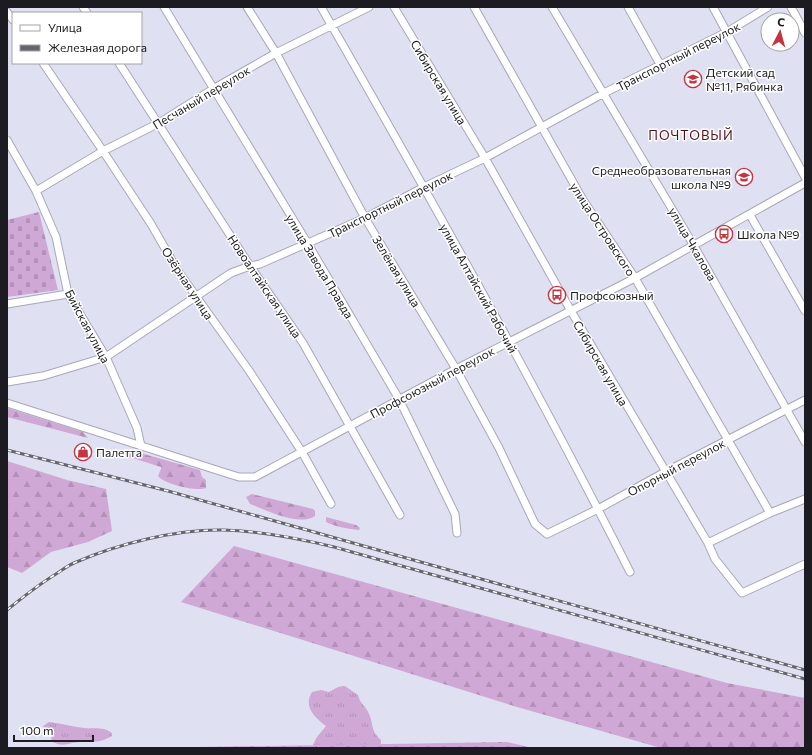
<svg xmlns="http://www.w3.org/2000/svg" width="812" height="755" font-family="Commissioner,sans-serif">
<style>
.grass{fill:url(#grass-tufts)}
.forest{fill:url(#forest-firs)}
.cemetery{fill:url(#cemetery-stones)}
.lines{fill:none;stroke-linecap:round;stroke-linejoin:round}
.minor-casing{stroke:#a7a7b8;stroke-width:9}
.minor{stroke:#fff;stroke-width:7}
.rail-casing{stroke:#64656f;stroke-width:3}
.rail{stroke:#fff;stroke-width:1.5;stroke-dasharray:4.5;stroke-linecap:butt}
.labels{text-anchor:middle;dominant-baseline:central;stroke-width:3;stroke-linejoin:round;paint-order:stroke}
.street-label{font-size:12px;fill:#1b1b21;stroke:#fff}
.poi-label{font-size:12px;fill:#1b1b21;stroke:#fff;text-anchor:start}
.neighbourhood-label{font-size:13px;letter-spacing:1px;fill:#540f16;stroke:#fff}
</style>
<defs>
<pattern id="grass-tufts" width="24" height="20" patternUnits="userSpaceOnUse"><rect width="24" height="20" fill="#d0a8d5"/><path d="M3 7l-1-3M5 7V3M7 7l1-3M15 17l-1-3M17 17v-4M19 17l1-3" fill="none" stroke="#b290b7"/></pattern>
<pattern id="forest-firs" width="22" height="20" patternUnits="userSpaceOnUse"><rect width="22" height="20" fill="#d0a8d5"/><path d="M5 1l3.5 6h-7zM16 11l3.5 6h-7z" fill="#b290b7"/></pattern>
<pattern id="cemetery-stones" width="16" height="16" patternUnits="userSpaceOnUse"><rect width="16" height="16" fill="#d0a8d5"/><path d="M2 7V4a2 2 0 0 1 4 0v3zM10 15v-3a2 2 0 0 1 4 0v3z" fill="#b290b7"/></pattern>
</defs>
<rect width="100%" height="100%" fill="#dfe0f2"/>
<path class="grass" d="M345,686L358,695C360,704 366,706 369,714C374,725 370,730 381,740V748L313,745C317,735 320,734 326,726C314,717 303,706 312,692L321,690L329,692L338,687Z
M49,722C61,723 72,727 84,728C95,729 103,726 112,733V736C97,744 94,741 79,742C67,743 63,748 51,741L52,736L45,731L43,726Z"/>
<path class="forest" d="M7,408L83,432L88,438L7,417Z
M125,450H130L200,470L202,477L206,480V488C197,492 164,484 158,476L161,469V467L126,456L123,452Z
M7,461L67,480L106,489L112,531L88,542L51,552L22,573L7,567Z
M252,494L313,509L315,511V516C298,527 267,510 250,504L246,497Z
M326,517L356,525L360,528L359,530C347,529 337,527 326,522Z
M234,546L727,683L805,698V748H661L517,707L181,602Z"/>
<path class="cemetery" d="M39,212L58,290L7,297V220Z
M507,742L533,748H139Z"/>
<g class="lines">
<defs>
<path id="minor" d="M83,7L87,13
M164,7L308,244L399,399L455,514L457,533
M247,7L276,53L365,218L456,369L499,448L535,524L547,534L598,509L665,472L805,400
M321,7C428,193 533,380 630,572
M394,7L485,158L571,311L708,543L715,559L742,593L805,564
M474,7L583,200L635,278L770,513
M552,7L694,246L805,442
M628,7L661,66
M713,7L805,177
M791,7L805,33
M7,12L13,20
M43,63L103,151L151,224L178,271L250,372L302,452L331,504
M119,63L250,266L303,343L400,515
M7,140L36,191L56,237L68,294L106,357L137,428L141,446
M36,191L103,151L159,123L213,89L276,53L369,7
M750,215L805,311
M7,304L68,294
M7,382L43,376L106,357L231,273L250,266L260,264L365,218L424,187L485,158L604,93L727,32L768,7
M7,403L226,473L239,477H255L456,369L635,278L805,183
M708,543L770,513L805,499"/>
</defs>
<use href="#minor" class="minor-casing"/>
<use href="#minor" class="minor"/>
<defs>
<path id="rail" d="M7,450L168,491L805,670
M7,610C23,597 38,585 56,574C61,571 67,566 74,563C117,544 176,529 223,530C261,531 297,538 334,547L805,679"/>
</defs>
<use href="#rail" class="rail-casing"/>
<use href="#rail" class="rail"/>
</g>
<defs>
<symbol id="school-ring" viewBox="-11 -11 22 22"><circle r="9.5" fill="#fff" stroke="#c43442" stroke-width="1.5"/><path d="M0-5L7-2L0 1L-7-2ZM-4 1L0 2.5L4 1V4Q0 6-4 4Z" fill="#c43442"/></symbol>
<symbol id="bus-ring" viewBox="-11 -11 22 22"><circle r="9.5" fill="#fff" stroke="#c43442" stroke-width="1.5"/><path d="M-5-6H5V4H4V6H2V4H-2V6H-4V4H-5ZM-3.5-4V0h7V-4ZM-3.5 1.2v1.5H-2V1.2ZM2 1.2v1.5H3.5V1.2Z" fill="#c43442"/></symbol>
<symbol id="shop-ring" viewBox="-11 -11 22 22"><circle r="9.5" fill="#fff" stroke="#c43442" stroke-width="1.5"/><path d="M-5-2.5h2.3a2.7 3.5 0 0 1 5.4 0H5L5.5 6h-11ZM-1.5-2.5h3a1.5 2.3 0 0 0-3 0Z" fill="#c43442"/></symbol>
</defs>
<g fill-rule="evenodd">
<use href="#school-ring" x="683" y="69" width="20" height="20"/>
<use href="#school-ring" x="734" y="167" width="20" height="20"/>
<use href="#bus-ring" x="714" y="224" width="20" height="20"/>
<use href="#bus-ring" x="547" y="285" width="20" height="20"/>
<use href="#shop-ring" x="73" y="442" width="20" height="20"/>
</g>
<g class="labels">
<g class="street-label">
<text transform="translate(678 56) rotate(-27)">Транспортный переулок</text>
<text transform="translate(439 82) rotate(59)">Сибирская улица</text>
<text transform="translate(201 97) rotate(-31)">Песчаный переулок</text>
<text transform="translate(390 204) rotate(-26)">Транспортный переулок</text>
<text transform="translate(603 229) rotate(57)">улица Островского</text>
<text transform="translate(693 244) rotate(60)">улица Чкалова</text>
<text transform="translate(320 266) rotate(59)">улица Завода Правда</text>
<text transform="translate(397 271) rotate(59)">Зелёная улица</text>
<text transform="translate(188 283) rotate(57)">Озёрная улица</text>
<text transform="translate(265 286) rotate(56)">Новоалтайская улица</text>
<text transform="translate(479 288) rotate(61)">улица Алтайский Рабочий</text>
<text transform="translate(88 326) rotate(62)">Бийская улица</text>
<text transform="translate(601 363) rotate(60)">Сибирская улица</text>
<text transform="translate(432 382) rotate(-28)">Профсоюзный переулок</text>
<text transform="translate(676 467) rotate(-28)">Опорный переулок</text>
</g>
<g class="poi-label">
<text x="706" y="72">Детский сад<tspan x="706" dy="14">№11, Рябинка</tspan></text>
<text x="731" y="170" text-anchor="end">Среднеобразовательная<tspan x="731" dy="14">школа №9</tspan></text>
<text x="737" y="234">Школа №9</text>
<text x="570" y="295">Профсоюзный</text>
<text x="96" y="452">Палетта</text>
</g>
<g class="neighbourhood-label">
<text x="691" y="135">ПОЧТОВЫЙ</text>
</g>
</g>
<rect width="812" height="755" fill="none" stroke="#1b1b21" stroke-width="16"/>
<rect x="12" y="12" width="130" height="52" fill="#ffffff" stroke="#a4a4a6"/>
<rect x="20" y="25" width="20" height="6" fill="#ffffff" stroke="#a4a4a6"/>
<text x="48" y="32" font-size="12" fill="#1b1b21">Улица</text>
<rect x="20" y="45" width="20" height="6" fill="#64656f" stroke="#a4a4a6"/>
<text x="48" y="52" font-size="12" fill="#1b1b21">Железная дорога</text>
<g transform="translate(780 32) rotate(6)"><circle r="19" fill="#ffffff" stroke="#a4a4a6"/>
<path d="M0-3L7 15L0 10L-7 15Z" fill="#c43442"/>
<text y="-6" font-size="11" font-weight="bold" text-anchor="middle" fill="#1b1b21">С</text>
</g>
<path d="M14 735v6h79v-6" fill="none" stroke="#1b1b21" stroke-width="2"/>
<text x="20" y="735" font-size="12" fill="#1b1b21" stroke="#ffffff" stroke-width="3" paint-order="stroke">100 m</text>
</svg>
